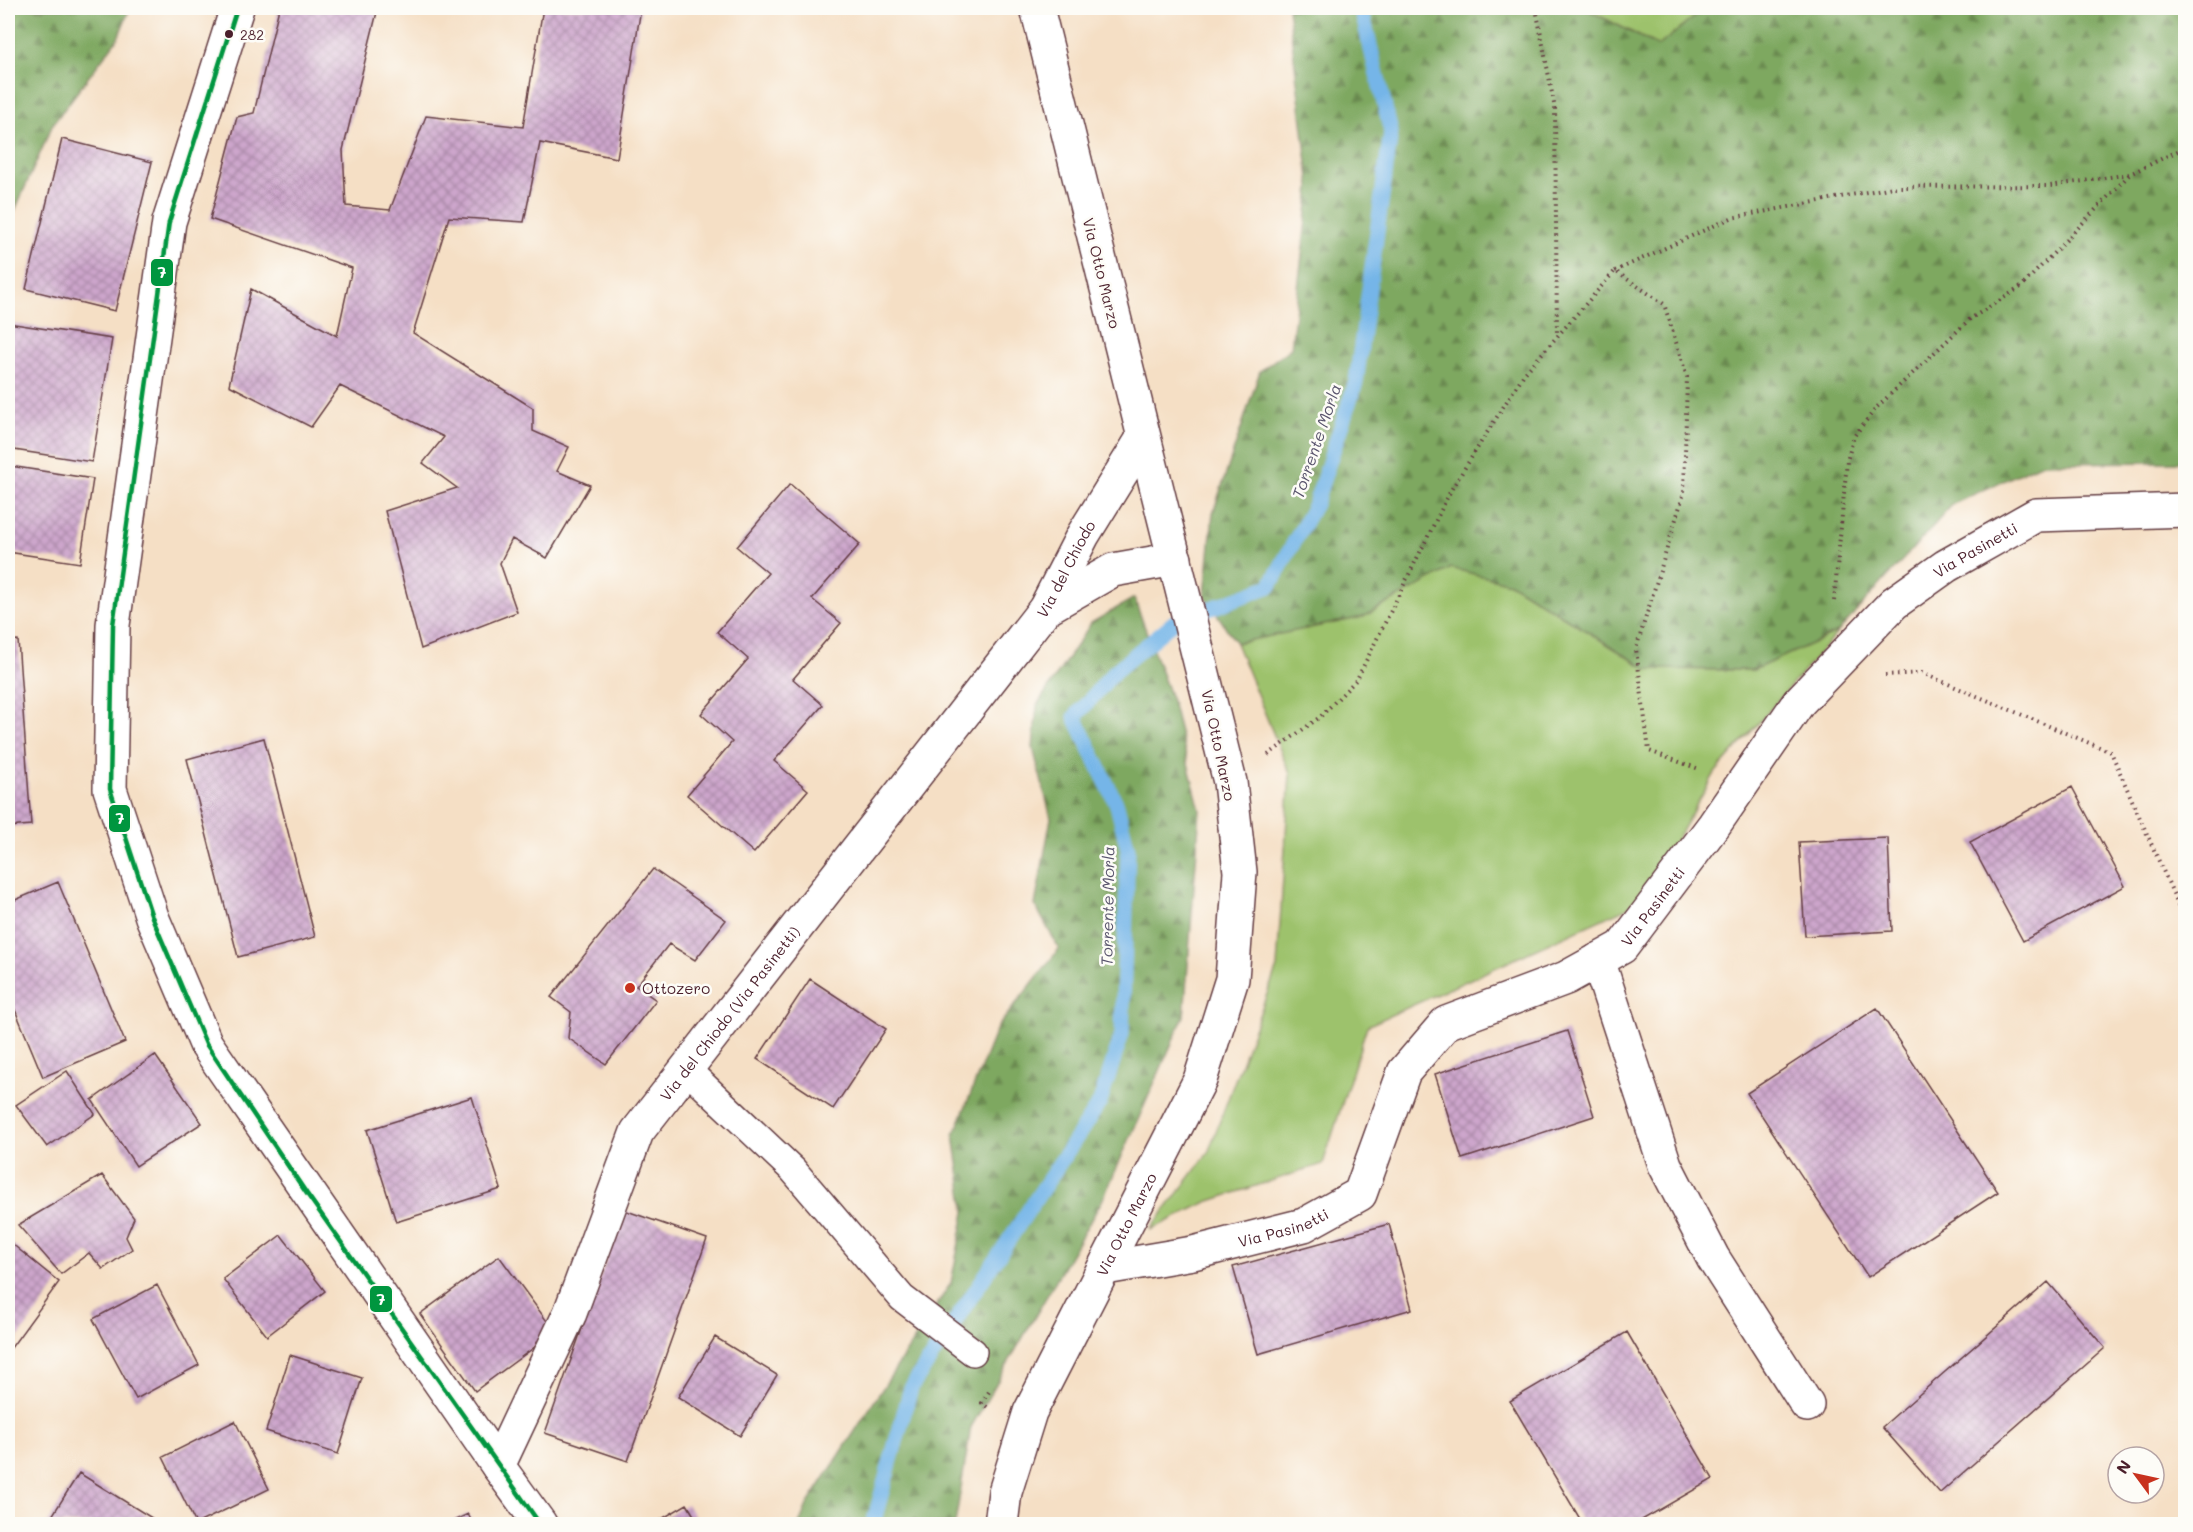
<svg xmlns="http://www.w3.org/2000/svg" width="2193" height="1532" font-family="Mali,sans-serif">
<style>
.grass{fill:#9dc26c;stroke:#74704c;stroke-width:1.5}
.forest{fill:url(#forest-firs);stroke:#646446;stroke-width:1.5}
.lines{fill:none;stroke-linecap:round;stroke-linejoin:round}
.stream{stroke:#74b5e8;stroke-width:15}
.building{fill:url(#building-cross-hatch)}
.service-casing{stroke:#643c42;stroke-width:30}
.minor-casing{stroke:#643c42;stroke-width:36}
.tertiary-casing{stroke:#643c42;stroke-width:36}
.path{stroke:#643c42;stroke-width:4;stroke-dasharray:1.5 4.5;stroke-linecap:butt}
.service{stroke:#fff;stroke-width:27}
.minor{stroke:#fff;stroke-width:33}
.tertiary{stroke:#fff;stroke-width:33}
.bus-1-casing{stroke:#fdfcf7;stroke-width:9}
.bus-1{stroke:#00963f;stroke-width:4.5}
.bus-dot{fill:#4a1f2b;stroke:#fdfcf7;stroke-width:2}
.poi-dot{fill:#c8321e;stroke:#fdfcf7;stroke-width:2}
.labels{text-anchor:middle;dominant-baseline:central;stroke-width:5;stroke-linejoin:round;paint-order:stroke}
.bus-label{font-size:14px;fill:#4a1f2b;stroke:#fdfcf7;text-anchor:start}
.street-label{font-size:15px;fill:#4a1f2b;stroke:#fdfcf7}
.poi-label{font-size:15px;fill:#4a1f2b;stroke:#fdfcf7;text-anchor:start}
.water-label{font-size:16px;font-style:italic;fill:#59546d;stroke:#fdfcf7}
.line-badge{stroke:#fdfcf7;stroke-width:2}
.badge-label{font-size:16px;text-anchor:middle;font-weight:bold;fill:#fff}
</style>
<defs>
<pattern id="forest-firs" width="22" height="20" patternUnits="userSpaceOnUse" patternTransform="scale(1.5)"><rect width="22" height="20" fill="#7ea860"/><path d="M5 1l3.5 6h-7zM16 11l3.5 6h-7z" fill="#69884f"/></pattern>
<pattern id="building-cross-hatch" width="8" height="8" patternUnits="userSpaceOnUse" patternTransform="scale(1.5)"><rect width="8" height="8" fill="#cda6cc"/><path d="M0 0l8 8M0 8l8-8" fill="none" stroke="#a887a6"/></pattern>
</defs>
<rect width="100%" height="100%" fill="#fdfcf7"/>
<filter id="ink" filterUnits="userSpaceOnUse"><feTurbulence type="fractalNoise" baseFrequency=".0167" numOctaves="2"/><feDisplacementMap in="SourceGraphic" scale="12" xChannelSelector="R" yChannelSelector="G"/><feConvolveMatrix kernelMatrix="1 2 1 2 8 2 1 2 1" color-interpolation-filters="sRGB"/></filter>
<filter id="wash" filterUnits="userSpaceOnUse"><feTurbulence type="fractalNoise" baseFrequency=".008" numOctaves="4" result="noise"/><feDisplacementMap in="SourceGraphic" scale="24" xChannelSelector="R" yChannelSelector="G"/><feGaussianBlur stdDeviation="1.35" result="paint"/><feColorMatrix in="noise" values="0 0 0 0 0 0 0 0 0 0 0 0 0 0 0 0 0 1.4 0 .05"/><feComposite in="paint" operator="in"/></filter>
<g filter="url(#wash)">
<rect width="100%" height="100%" fill="#f5dfc5"/>
<path class="grass" d="M1584,8H1706L1659,46Z
M1451,568L1510,583L1647,669L1753,670L1838,632L1715,773L1640,902L1367,1026L1323,1164L1207,1202L1150,1230L1208,1153L1277,967L1290,774L1236,643L1363,617Z"/>
<path class="forest" d="M8,8H130L118,38L53,124L8,226Z
M1288,8H1584L1658,46L1706,8H2185V462L2042,463L1953,504L1838,632L1753,670L1647,669L1510,583L1451,568L1363,617L1236,643L1205,596L1213,513L1260,371L1291,348L1310,187Z
M1134,598L1172,701L1200,810L1184,1016L1103,1199L971,1427L955,1524H799L807,1505L951,1283L965,1212L954,1135L997,1028L1059,949L1035,905L1051,818L1033,748L1037,705L1091,623Z"/>
<g class="lines">
<path class="stream" d="M873,1524L911,1388L1100,1102L1122,1034L1128,849L1117,805L1075,717L1114,672L1174,622L1270,586L1315,504L1356,382L1391,132L1361,8"/>
</g>
<g id="blocks">
<path class="building" d="M279,8H378L343,150L346,206L390,210L426,116L523,127L543,8H641L617,158L540,143L524,222L449,217L413,333L533,408V431L569,447L557,471L590,485L547,558L512,539L500,563L517,612L421,649L385,511L457,488L423,463L444,437L340,386L311,427L229,385L251,289L337,336L352,268L210,219L237,117L254,113Z
M62,139L152,162L115,311L26,289Z
M8,323L112,339L92,462L8,449Z
M10,466L93,479L80,563L8,552V483Z
M790,484L860,544L812,599L841,623L793,679L823,705L774,761L808,790L754,853L687,795L732,742L701,714L748,659L717,632L768,573L737,547Z
M18,640L31,825L8,827V641Z
M264,738L315,937L238,957L187,759Z
M2072,787L2125,886L2023,941L1970,842Z
M1888,838L1892,931L1805,936L1799,842Z
M653,869L726,920L695,960L669,944L636,986L656,1000L606,1064L568,1038L571,1012L551,997Z
M58,882L125,1042L43,1077L8,993V903Z
M810,979L886,1029L833,1109L757,1059Z
M1877,1008L1998,1192L1868,1277L1747,1093Z
M1567,1031L1594,1116L1462,1159L1435,1074Z
M155,1055L202,1123L136,1166L92,1100Z
M67,1071L95,1114L47,1147L16,1105Z
M472,1097L501,1189L396,1222L367,1130Z
M102,1175L134,1218L126,1237L132,1249L103,1269L89,1253L61,1274L18,1225Z
M624,1210L707,1239L628,1461L545,1433Z
M1389,1224L1412,1309L1258,1354L1233,1267Z
M281,1235L325,1291L267,1336L223,1279Z
M11,1243L59,1282L8,1352V1246Z
M499,1256L555,1332L475,1391L420,1314Z
M2048,1282L2105,1348L1940,1493L1882,1427Z
M157,1285L199,1365L136,1399L93,1319Z
M1627,1332L1713,1479L1635,1524H1583L1510,1401Z
M715,1337L777,1375L740,1436L678,1397Z
M290,1355L362,1378L338,1454L266,1431Z
M235,1421L269,1489L196,1524L163,1457Z
M79,1473L155,1520L152,1524H47Z
M687,1504L699,1524H653Z
M468,1514L473,1524H447Z"/>
</g>
</g>
<g filter="url(#ink)">
<use href="#blocks" fill-opacity="0" stroke="#643c42" stroke-width="1.5"/>
<g class="lines">
<defs>
<path id="service" d="M686,1069L793,1170L902,1298L973,1352"/>
<g id="minor">
<path id="s1" d="M237,8L169,222L113,625L110,789L152,917L206,1044L498,1466L570,1313L637,1132L1045,609L1083,535L1143,438"/>
<path d="M1045,609L1113,570L1175,559"/>
<path d="M1598,960L1665,1165L1713,1258L1807,1405"/>
<path id="s2" d="M1105,1268L1193,1253L1304,1225L1360,1194L1404,1072L1446,1023L1566,978L1622,947L1714,825L1799,702L1894,603L1946,566L2036,515L2186,510"/>
<path id="s3" d="M1001,1524L1005,1492L1030,1412L1200,1080L1232,979L1240,872L1230,782L1037,8"/>
</g>
<path id="tertiary" d="M498,1466L540,1524"/>
</defs>
<use href="#service" class="service-casing"/>
<use href="#minor" class="minor-casing"/>
<use href="#tertiary" class="tertiary-casing"/>
<path class="path" d="M1536,8L1555,109L1557,336
M1615,271L1731,218L1893,187L2050,186L2130,174L2186,147
M1834,601L1847,461L1854,436L1877,407L1970,319L2021,287L2130,174
M1885,675L1922,673L2111,752L2186,923
M1268,755L1320,717L1357,679L1451,490L1524,374L1615,271L1664,304L1687,377L1684,493L1636,649L1649,751L1699,769
M987,1407L982,1403L990,1390"/>
<use href="#service" class="service"/>
<use href="#minor" class="minor"/>
<use href="#tertiary" class="tertiary"/>
<defs>
<path id="bus-1" d="M237,8L169,222L113,625L110,789L152,917L206,1044L307,1194L540,1524"/>
</defs>
<use href="#bus-1" class="bus-1-casing"/>
<use href="#bus-1" class="bus-1"/>
</g>
</g>
<circle class="bus-dot" cx="229" cy="34" r="5"/>
<circle class="poi-dot" cx="630" cy="988" r="6"/>
<g class="labels">
<g class="bus-label">
<text x="240" y="34">282</text>
</g>
<g class="street-label">
<text transform="translate(1102 273) rotate(76)">Via Otto Marzo</text>
<text stroke="none"><textPath href="#s2" startOffset="1191">Via Pasinetti</textPath></text>
<text stroke="none"><textPath href="#s1" startOffset="2652">Via del Chiodo</textPath></text>
<text transform="translate(1219 745) rotate(78)">Via Otto Marzo</text>
<text stroke="none"><textPath href="#s2" startOffset="705">Via Pasinetti</textPath></text>
<text stroke="none"><textPath href="#s1" startOffset="2094">Via del Chiodo (Via Pasinetti)</textPath></text>
<text stroke="none"><textPath href="#s3" startOffset="327">Via Otto Marzo</textPath></text>
<text stroke="none"><textPath href="#s2" startOffset="183">Via Pasinetti</textPath></text>
</g>
<g class="poi-label">
<text x="642" y="988">Ottozero</text>
</g>
<g class="water-label">
<text transform="translate(1316 441) rotate(-71)">Torrente Morla</text>
<text transform="translate(1107 906) rotate(-89)">Torrente Morla</text>
</g>
</g>
<g class="line-badge">
<rect x="150" y="258" width="24" height="29" rx="6" fill="#00963f"/>
<rect x="108" y="804" width="23" height="29" rx="6" fill="#00963f"/>
<rect x="369" y="1285" width="24" height="28" rx="6" fill="#00963f"/>
</g>
<g class="badge-label">
<text x="162" y="278">7</text>
<text x="120" y="824">7</text>
<text x="381" y="1305">7</text>
</g>
<rect width="2193" height="1532" fill="none" stroke="#fdfcf7" stroke-width="30"/>
<g transform="translate(2136 1475) rotate(303)"><circle r="28" fill="#fdfcf7" stroke="#b5a4a5" stroke-width="1.5"/>
<path d="M0-4.5L10 22L0 15L-10 22Z" fill="#c8321e"/>
<text y="-9" font-size="16" font-weight="bold" text-anchor="middle" fill="#4a1f2b">N</text>
</g>
</svg>
